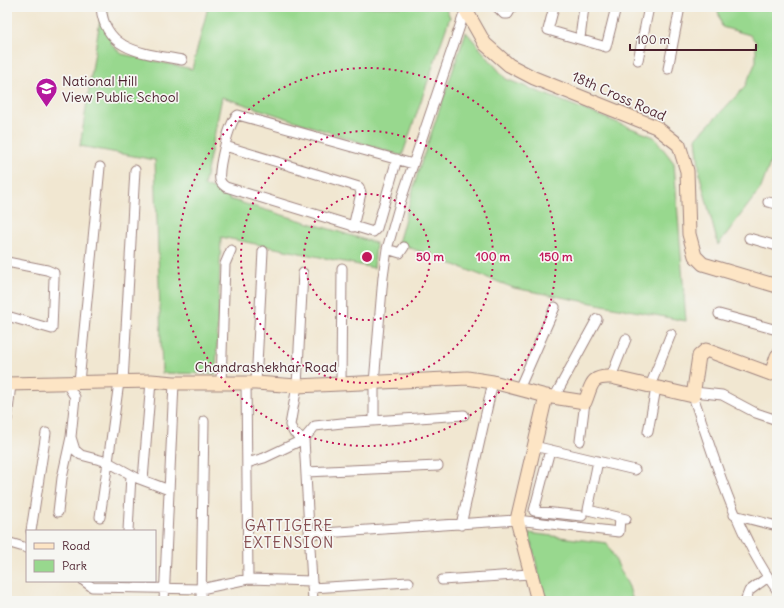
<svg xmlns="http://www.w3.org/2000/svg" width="784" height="608" font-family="Delius,sans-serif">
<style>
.green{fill:#98d88e;stroke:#717c5c}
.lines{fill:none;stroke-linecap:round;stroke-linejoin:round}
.street-casing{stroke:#9e837e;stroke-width:11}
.secondary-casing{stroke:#9e837e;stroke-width:15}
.street{stroke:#fff;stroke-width:9}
.secondary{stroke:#fde5c5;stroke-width:13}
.ring{fill:none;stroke:#c2185b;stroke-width:2;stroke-dasharray:2 4}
.labels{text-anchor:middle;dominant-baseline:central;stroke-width:3.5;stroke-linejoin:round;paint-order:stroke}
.poi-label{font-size:14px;fill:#4a1f2b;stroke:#f6f6f2;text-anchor:start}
.street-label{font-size:14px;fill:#4a1f2b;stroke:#f6f6f2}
.neighbourhood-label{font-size:15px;letter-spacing:1px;fill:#874f52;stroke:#f6f6f2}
.centre{fill:#c2185b;stroke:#f6f6f2;stroke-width:2}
.ring-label{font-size:12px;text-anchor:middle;font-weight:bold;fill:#c2185b;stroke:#f6f6f2;stroke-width:3.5;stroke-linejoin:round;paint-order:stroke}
</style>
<rect width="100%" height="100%" fill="#f6f6f2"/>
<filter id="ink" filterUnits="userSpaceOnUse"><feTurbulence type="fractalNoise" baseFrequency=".025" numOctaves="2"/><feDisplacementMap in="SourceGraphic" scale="8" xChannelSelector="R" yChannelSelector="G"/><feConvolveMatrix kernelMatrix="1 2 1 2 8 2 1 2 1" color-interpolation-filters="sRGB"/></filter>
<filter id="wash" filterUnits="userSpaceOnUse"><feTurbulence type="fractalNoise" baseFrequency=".012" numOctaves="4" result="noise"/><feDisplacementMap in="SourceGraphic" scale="16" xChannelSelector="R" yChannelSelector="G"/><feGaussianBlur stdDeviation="0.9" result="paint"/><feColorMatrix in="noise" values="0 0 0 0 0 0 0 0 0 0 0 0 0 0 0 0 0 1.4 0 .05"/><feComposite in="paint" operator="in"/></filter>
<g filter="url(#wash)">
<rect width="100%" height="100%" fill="#f1e7d1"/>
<path class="green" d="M102,7H107L111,44L122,54L192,69L208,7H445L450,17L402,156L222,97L204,186L230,194L229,199L376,243L374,268L221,237L216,374L162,373L155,160L80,146Z
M717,7H777V144L761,188L718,245L700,176L696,138L744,88L756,62V42L750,35L722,27Z
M466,32L506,79L654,137L674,163L686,321L514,288L398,243L418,172Z
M529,533L607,543L629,587L633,601H545Z"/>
</g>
<g filter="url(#ink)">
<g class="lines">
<defs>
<path id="street" d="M101,7C105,53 146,53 182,60
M497,7L504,14H508L512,7
M554,7L548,30L606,47L616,7
M580,38L584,7
M638,60L649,7
M668,69L680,7
M225,146L359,187L361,193L353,227
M397,159L377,228L373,232L226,187C223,185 221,184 220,180C218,170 229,119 238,115L413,164
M768,202L777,204
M749,238L777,246
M387,249L400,253L404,247
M7,262L47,270L54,273V279L52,329L7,316
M303,273L297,386L290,425L294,433L304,439L313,601
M719,314L777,330
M611,377L626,339
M79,382L100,167
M119,382L108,462L137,478L169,490
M123,382L135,170
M66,383L75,397L71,437L75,450L81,455L108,462L100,517
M221,383L225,264L231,250
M246,383L248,579
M256,383L263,251
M341,384L342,268
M650,386L671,334
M519,389L555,307
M694,392L722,395L756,413L777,420
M555,396L597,319
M693,396C716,463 735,532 777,590
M7,420L11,384
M374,421V383L383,277L387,249L401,200L465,11
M648,432L656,388
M580,441L585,402
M534,446L635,470
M550,450L534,511L582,516
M598,461L588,510L626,519
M247,463L264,458L304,439L315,426L342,423L464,415
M306,472L438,466
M143,480L151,381
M58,512L62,478L71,437
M734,515L777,526
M461,525L493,382
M31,531L46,433
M128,531L131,475
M309,534L517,520L619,532L620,518
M7,542L27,548
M442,580L530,574
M84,581L92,587L201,589L248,579L312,581
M312,588L409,582
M164,601L174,383
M201,601L204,421
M745,601L749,591L768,577"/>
<path id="secondary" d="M464,7L485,44L509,65L534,78L656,127L679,145L687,171L689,234L695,256L703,264L777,286
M7,384L151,381L174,383H256L297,386L467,378L493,382L546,396
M538,601L517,520L546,396L585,402C592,385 590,376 611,377L693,396L699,356L706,350L771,374L777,356"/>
</defs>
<use href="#street" class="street-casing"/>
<use href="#secondary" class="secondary-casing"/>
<use href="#street" class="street"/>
<use href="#secondary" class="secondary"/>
</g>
</g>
<g class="ring">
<circle cx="367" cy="257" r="63"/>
<circle cx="367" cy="257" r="126"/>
<circle cx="367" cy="257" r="189"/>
</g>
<defs>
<symbol id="school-pin" viewBox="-11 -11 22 30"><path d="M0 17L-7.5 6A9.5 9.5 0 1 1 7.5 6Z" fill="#b5179e" stroke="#f6f6f2"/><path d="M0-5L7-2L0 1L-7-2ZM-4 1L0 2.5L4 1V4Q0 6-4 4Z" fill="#fff"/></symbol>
</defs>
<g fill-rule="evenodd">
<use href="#school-pin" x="34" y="76" width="25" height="34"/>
</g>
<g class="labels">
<g class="poi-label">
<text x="62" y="81">National Hill<tspan x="62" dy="16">View Public School</tspan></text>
</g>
<g class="street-label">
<text transform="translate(619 96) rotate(24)">18th Cross Road</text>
<text x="266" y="367">Chandrashekhar Road</text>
</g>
<g class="neighbourhood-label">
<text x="289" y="525">GATTIGERE<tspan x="289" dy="17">EXTENSION</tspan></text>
</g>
</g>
<circle cx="367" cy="257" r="6" class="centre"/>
<g class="ring-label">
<text x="430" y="261">50 m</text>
<text x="493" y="261">100 m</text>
<text x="556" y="261">150 m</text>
</g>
<rect width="784" height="608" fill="none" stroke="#f6f6f2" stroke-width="24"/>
<rect x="26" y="530" width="130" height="52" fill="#f6f6f2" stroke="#b1a0a2"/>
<rect x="34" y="543" width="20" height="6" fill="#fde5c5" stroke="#b1a0a2"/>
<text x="62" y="550" font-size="12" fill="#4a1f2b">Road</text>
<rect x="34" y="560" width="20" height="12" fill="#98d88e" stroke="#b1a0a2"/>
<text x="62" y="570" font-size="12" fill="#4a1f2b">Park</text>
<path d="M630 44v6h126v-6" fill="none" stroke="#4a1f2b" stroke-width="2"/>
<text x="636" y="44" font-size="12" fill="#4a1f2b" stroke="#f6f6f2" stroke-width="3" paint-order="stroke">100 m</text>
</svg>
